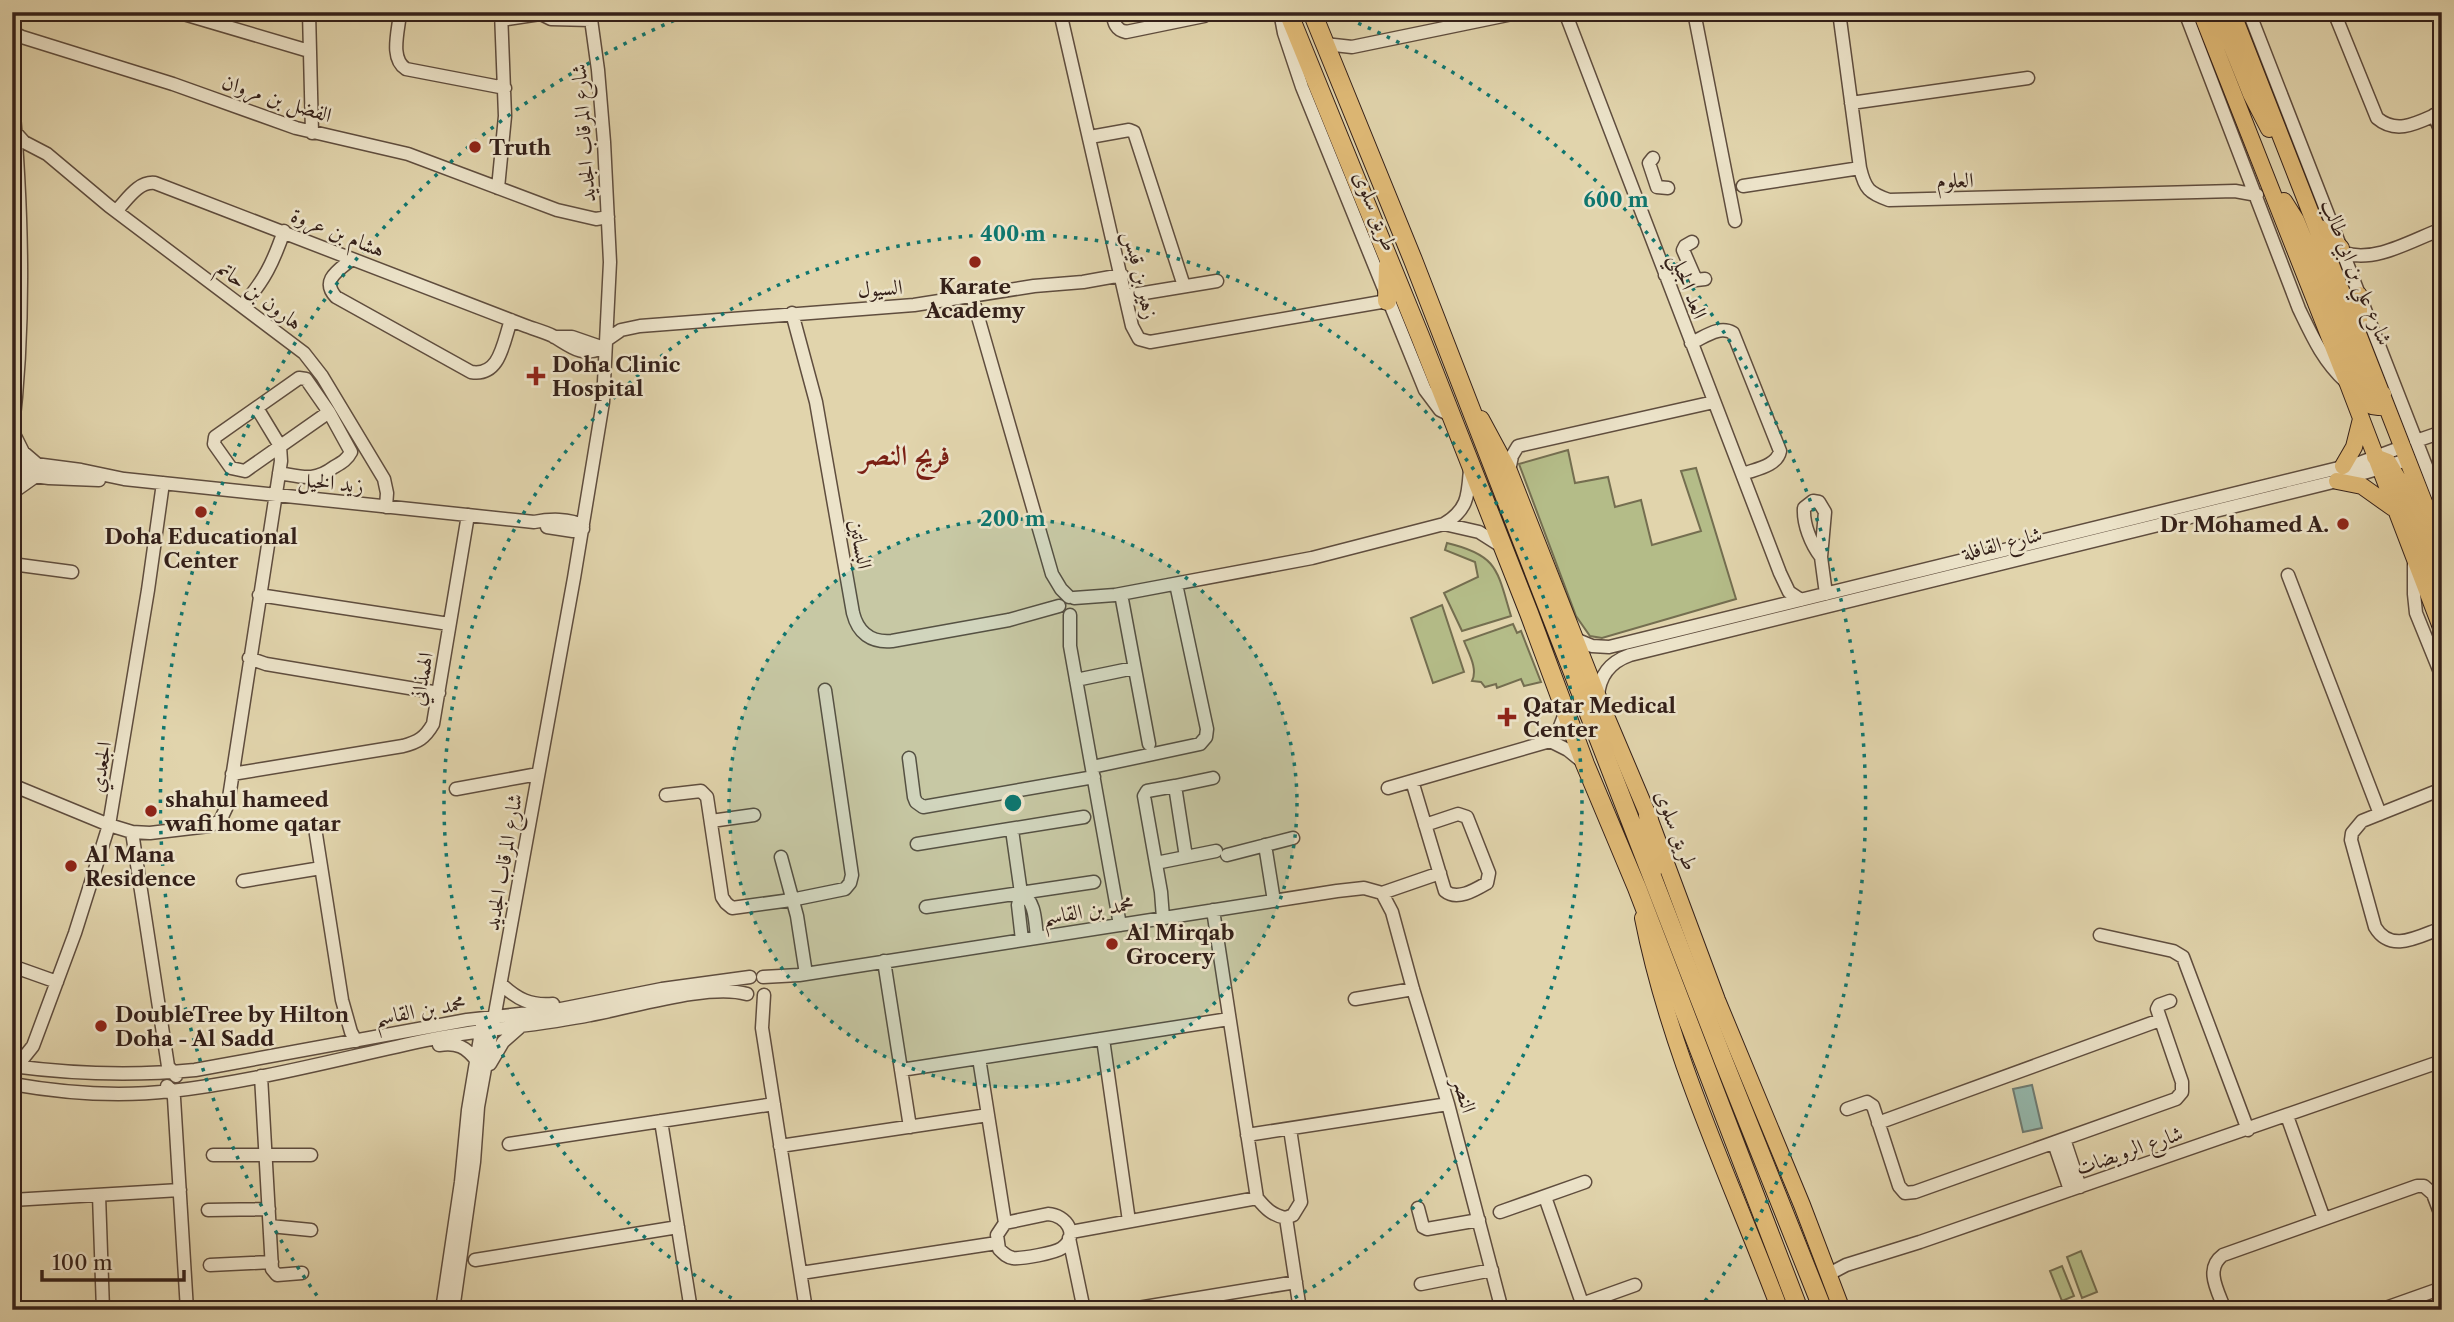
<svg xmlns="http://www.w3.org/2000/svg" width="2454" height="1322" font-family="'Libre Caslon Text',Amiri,serif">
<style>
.green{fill:#b4bc88;stroke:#746e50;stroke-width:2}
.water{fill:#94b8ad;stroke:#6e7b72;stroke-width:2}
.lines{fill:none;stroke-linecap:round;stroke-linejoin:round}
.minor-casing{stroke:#5f4d3e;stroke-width:15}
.major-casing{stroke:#342019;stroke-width:18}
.highway-casing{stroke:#342019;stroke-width:20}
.minor{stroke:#ece3c9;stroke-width:12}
.major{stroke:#e0ba76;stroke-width:16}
.highway{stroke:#e0ba76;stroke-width:18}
.ring{fill:none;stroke:#0f766e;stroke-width:3.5;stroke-dasharray:3.5 7}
.poi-dot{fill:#8f2418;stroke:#ece3c9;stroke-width:2.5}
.labels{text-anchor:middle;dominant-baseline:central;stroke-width:5;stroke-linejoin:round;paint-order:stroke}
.street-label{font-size:21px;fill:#342019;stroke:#ece3c9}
.poi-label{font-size:21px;font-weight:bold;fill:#342019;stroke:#ece3c9;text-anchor:start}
.district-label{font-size:28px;font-weight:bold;fill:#7a1f14;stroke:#ece3c9}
.centre{fill:#0f766e;stroke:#ece3c9;stroke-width:3.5}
.ring-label{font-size:21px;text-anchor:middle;font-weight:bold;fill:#0f766e;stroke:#ece3c9;stroke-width:5;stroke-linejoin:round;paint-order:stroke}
</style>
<rect width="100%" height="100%" fill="#e1d4ac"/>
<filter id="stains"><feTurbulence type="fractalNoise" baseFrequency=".00286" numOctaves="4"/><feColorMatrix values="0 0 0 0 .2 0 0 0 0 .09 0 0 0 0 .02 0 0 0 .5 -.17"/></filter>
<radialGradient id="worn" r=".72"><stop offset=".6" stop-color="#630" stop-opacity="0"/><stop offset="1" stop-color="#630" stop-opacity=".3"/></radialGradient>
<path class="green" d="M1568,450L1575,483L1608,477L1615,507L1641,500L1652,545L1701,531L1681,471L1696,468L1736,599L1602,638L1590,636L1576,616L1519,464Z
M1447,543C1498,555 1497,570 1511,616L1462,631L1444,593L1478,577L1475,562L1445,550Z
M1442,605L1464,672L1433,683L1411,618Z
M1513,624L1517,633L1521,631L1541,682L1524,686L1521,679L1497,688L1496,684L1485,687L1481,682L1472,681C1478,669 1469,654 1464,641Z
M2081,1251L2097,1292L2082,1298L2067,1257Z
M2062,1266L2074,1296L2062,1301L2050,1271Z"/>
<path class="water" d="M2032,1085L2042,1128L2023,1132L2013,1089Z"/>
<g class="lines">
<defs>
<path id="minor" d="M177,12L309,51
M309,12L312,133
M400,12C399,30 389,58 406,69L505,88
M1060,12L1132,326L1139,339L1150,342L1387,301
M1112,12C1114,22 1115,30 1126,32L1204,16L1211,12
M1280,12L1284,33L1302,87L1425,390L1440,410L1450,415
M1565,12L1780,573L1789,592L1801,600
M1694,12L1735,221
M1839,12L1860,168C1865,189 1869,193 1889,200L2235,191L2257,195
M2185,12L2299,309C2312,336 2323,361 2346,382
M2249,12L2442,507
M2334,12L2377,118C2398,136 2420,121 2442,112
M543,15L551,19L591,20
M501,20L553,12
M12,32L22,37L173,84L296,128L408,154L557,210L596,219L608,217
M1325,44L1352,47L1522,12
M12,91C22,205 26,321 12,435
M1851,103L2028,78
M2434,115L2442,134
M16,133L24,142L47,154L109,206L304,353L322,376L384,479L387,493L386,507
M1090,137L1129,130L1134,132L1184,286
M1653,158L1649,163L1657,187L1668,188
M1743,186L1860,168
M498,188L505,116L501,12
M116,211C127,200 138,181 155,183L526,326C534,329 545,332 553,336C569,345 582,358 601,348
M1692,242L1685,246L1683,250L1696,280L1705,279
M2344,253C2376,263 2412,240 2442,229
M352,259C339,270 320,280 336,297L471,372C500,377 503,343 511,320
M1665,275L1689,266
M972,296L1052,574L1061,589L1069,597
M1126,296L1217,281
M242,306C264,281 273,263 284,231
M792,313L816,402L853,613C858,633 871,643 892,641L1009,620L1059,606
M554,337H572L601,347
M608,339L621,330L640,326L914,305L1034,286L1083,282L1122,275
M1691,343C1705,337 1719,325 1733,333L1780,451C1777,466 1756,469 1743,474
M13,432L23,452L37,464
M2416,441L2442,432
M12,461L81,470L124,479L534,522C549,519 570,518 583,526
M1509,471L1512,456L1518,446L1714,402
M12,473L49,478L99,480
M279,473C303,477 314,482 334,467C341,463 347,460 351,452L329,412L306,379L299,378L215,437L214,444L231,468L245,471L329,412
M12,493L36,476
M1444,524L1479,532L1501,546
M547,527L573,531L583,529
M1821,557C1811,544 1803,524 1804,508L1813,501L1819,502L1825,512L1821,557L1826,594
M12,564L72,572
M2414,564V594L2416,613L2442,677
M2288,575L2380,814
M1121,594L1149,744
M259,595L449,624
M1074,598L1115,595L1312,558L1444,524C1469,509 1468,494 1470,468
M1070,615V646L1120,925
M1575,639L1592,646L1609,647L2359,463L2402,447
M249,658L266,664L439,693
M1076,680L1134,668
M1598,697C1599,676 1610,662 1630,655L2337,481L2407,460
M1550,741L1568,750L1584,763
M909,758L914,797L916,802L923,807L1094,777
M1092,767L1200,744L1206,737L1207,729L1176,584
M232,774L403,746C418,742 425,738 433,724L468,515
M1412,781L1445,891C1457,901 1475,890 1487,883L1489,873L1467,817L1458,814L1425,825
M12,785L109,825L132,832L150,833L209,826L220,821L228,804L281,461L280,446L257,408
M1175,786L1213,778
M1388,788L1550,741L1559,729L1566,711
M456,789L538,774
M2442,789L2362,821L2352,833L2351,840L2375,927C2391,954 2419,936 2442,928
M666,795L701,791L707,797L722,897L726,903L732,908L791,900L845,889L850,883L852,875L825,690
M711,821L754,815
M315,828L342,1000L351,1032L356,1041
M1012,830L1021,893L1018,905L1022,940
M132,832L168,1066L176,1076
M917,844L1084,817
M1265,845L1274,901
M1227,855L1293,838
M781,857L797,916L806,974
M1186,857L1216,851
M1156,863L1186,857L1175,786L1147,791L1144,796L1161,892L1163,918
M243,881L321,868
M1021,893C1036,901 1035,922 1037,937
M1382,893L1392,912L1413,989L1448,1104L1502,1310
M1382,893L1440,873
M926,907L1094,882
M1213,910L1257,1198C1266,1209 1272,1215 1286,1218L1293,1215L1301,1202L1290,1129
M2100,935L2173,951L2183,957L2248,1130
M884,961L910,1127
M12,966L57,982
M763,977L799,975L1337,891L1364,888L1382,893
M501,984C517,999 530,1006 553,1004
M764,995L762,1028L806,1310
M1355,999L1413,989
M1103,1039L1129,1221
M439,1045C457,1042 466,1047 477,1061
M979,1058L1005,1223
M490,1064L503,1042L520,1027
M12,1066C73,1074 134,1076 195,1070L467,1020L556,1010L662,989L750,977
M17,1066L33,1046L75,933L109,825L148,590L163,483
M901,1070L1229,1019
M261,1076L272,1269L277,1275L302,1273
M12,1084C63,1093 120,1097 171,1091C258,1081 342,1058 427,1040C481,1029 536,1026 590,1015C631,1008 708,983 747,994
M167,1086L172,1091L174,1098L187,1310
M1847,1109L1867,1102L1873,1106L1899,1186L1905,1193L1915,1192L2176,1099L2182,1092V1082L2157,1009L2159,1005L2170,1001
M2287,1116L2324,1219
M661,1121L691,1310
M1878,1123L2160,1020
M1247,1135L1448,1104
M2064,1139L2080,1187
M2054,1143L2070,1190
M509,1144L774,1104
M780,1146L988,1115
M213,1155H311
M99,1195L103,1310
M1545,1197L1582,1303
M12,1200L180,1190
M1418,1208L1423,1227L1427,1229L1479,1220
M208,1210L269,1209
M1500,1212L1585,1182
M1048,1214C1066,1215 1080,1235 1062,1248C1055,1253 1022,1259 1013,1258C1007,1257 1004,1254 999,1249L997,1235L1005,1223Z
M1286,1218L1300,1310
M270,1226L311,1230
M1071,1232L1257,1198
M1069,1238L1084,1310
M475,1260L678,1227
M210,1265L272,1262
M801,1273L997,1243
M1829,1274L1846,1265L1920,1242L2442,1061
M1421,1284L1492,1270
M442,1310L461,1182L468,1110L482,1026
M453,1310L474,1162L478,1107L574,578L603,402L610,262L604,142L598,70L590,12
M1126,1310L1296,1282
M1565,1310L1635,1285
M2225,1310C2218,1291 2204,1269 2223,1255L2417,1186H2424L2433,1194L2442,1218
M2380,1310L2442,1288"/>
<path id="major" d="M2201,12L2348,384L2442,630
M2218,12L2251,94L2269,129
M2232,12L2442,548
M2284,201L2296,220L2372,406L2379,407L2383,394
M2320,228L2341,248
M2359,295V324
M1481,419L1509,471L1598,697L1648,815L1717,1000L1802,1205L1842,1310
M2375,457L2388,462L2398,479L2442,592
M2343,466L2354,447L2361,419
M2337,481L2362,486L2393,508
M1643,918C1670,1055 1731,1180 1780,1310"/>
<path id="highway" d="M1288,12L1420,336L1529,613L1585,764L1637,888L1799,1310
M1312,12L1413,260L1724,1062L1823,1310
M1387,301L1388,266
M1648,815L1656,866"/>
</defs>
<use href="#minor" class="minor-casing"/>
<use href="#major" class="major-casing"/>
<use href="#highway" class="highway-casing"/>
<use href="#minor" class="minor"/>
<use href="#major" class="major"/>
<use href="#highway" class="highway"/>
</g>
<circle cx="1013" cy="803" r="284" fill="#0f766e" fill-opacity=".12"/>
<g class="ring">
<circle cx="1013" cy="803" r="284"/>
<path d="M750 1308A569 569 0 1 1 1276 1308"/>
<path d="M323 1304A853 853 0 0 1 687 15M1339 15A853 853 0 0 1 1703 1304"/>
</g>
<g class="poi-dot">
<circle cx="475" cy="147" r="7"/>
<circle cx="975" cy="262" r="7"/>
<path d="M532.5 365.5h7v7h7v7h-7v7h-7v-7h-7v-7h7z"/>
<circle cx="201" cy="512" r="7"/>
<circle cx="2343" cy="524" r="7"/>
<path d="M1503.5 706.5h7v7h7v7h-7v7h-7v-7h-7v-7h7z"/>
<circle cx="151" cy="811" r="7"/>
<circle cx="71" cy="866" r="7"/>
<circle cx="1112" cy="944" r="7"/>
<circle cx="101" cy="1026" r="7"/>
</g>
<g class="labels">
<g class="street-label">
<text transform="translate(277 98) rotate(18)">الفضل بن مروان</text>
<text transform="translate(583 133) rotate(-94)">شارع المرقاب الجديد</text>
<text transform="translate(1955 180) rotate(-1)">العلوم</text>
<text transform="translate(1376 211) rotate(68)">طريق سلوى</text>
<text transform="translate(338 232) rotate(22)">هشام بن عروة</text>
<text transform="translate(2357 272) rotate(68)">شارع علي بن ابي طالب</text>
<text transform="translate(1141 275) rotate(77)">زهير بن قيس</text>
<text transform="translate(1689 286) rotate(69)">العد الجبلي</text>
<text transform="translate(880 288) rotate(-4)">السيول</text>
<text transform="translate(260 295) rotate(37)">هارون بن حاتم</text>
<text transform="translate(331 482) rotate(6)">زيد الخيل</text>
<text transform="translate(2002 543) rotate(-14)">شارع القافلة</text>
<text transform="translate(861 544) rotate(80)">البساتين</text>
<text transform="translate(421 679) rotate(-80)">الهمذاني</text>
<text transform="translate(100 767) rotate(-81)">الجعدي</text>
<text transform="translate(1677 830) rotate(69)">طريق سلوى</text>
<text transform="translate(503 862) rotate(-80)">شارع المرقاب الجديد</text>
<text transform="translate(1088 910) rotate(-9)">محمد بن القاسم</text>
<text transform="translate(420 1010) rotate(-10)">محمد بن القاسم</text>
<text transform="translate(1465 1095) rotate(74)">النصر</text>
<text transform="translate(2129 1150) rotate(-19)">شارع الرويضات</text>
</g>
<g class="poi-label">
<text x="489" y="147">Truth</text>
<text x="975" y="286" text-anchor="middle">Karate<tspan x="975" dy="24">Academy</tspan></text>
<text x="552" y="364">Doha Clinic<tspan x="552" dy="24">Hospital</tspan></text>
<text x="2329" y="524" text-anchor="end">Dr Mohamed A.</text>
<text x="201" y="536" text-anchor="middle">Doha Educational<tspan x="201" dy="24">Center</tspan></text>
<text x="1523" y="705">Qatar Medical<tspan x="1523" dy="24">Center</tspan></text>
<text x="165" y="799">shahul hameed<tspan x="165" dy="24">wafi home qatar</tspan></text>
<text x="85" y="854">Al Mana<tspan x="85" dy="24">Residence</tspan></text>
<text x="1126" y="932">Al Mirqab<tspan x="1126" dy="24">Grocery</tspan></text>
<text x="115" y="1014">DoubleTree by Hilton<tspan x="115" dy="24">Doha - Al Sadd</tspan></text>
</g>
<g class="district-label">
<text x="905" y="455">فريج النصر</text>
</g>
</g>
<circle cx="1013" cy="803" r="10" class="centre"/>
<g class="ring-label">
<text x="1616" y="207">600 m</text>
<text x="1013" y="241">400 m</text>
<text x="1013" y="526">200 m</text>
</g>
<rect width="2454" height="1322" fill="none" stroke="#e1d4ac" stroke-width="42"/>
<rect x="14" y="14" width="2426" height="1294" fill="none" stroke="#342019" stroke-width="3.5"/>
<rect x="21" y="21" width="2412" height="1280" fill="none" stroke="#342019" stroke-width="2"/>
<path d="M42 1270v10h142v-10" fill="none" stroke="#342019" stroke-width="3.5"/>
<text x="52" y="1270" font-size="21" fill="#342019" stroke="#ece3c9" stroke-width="5" paint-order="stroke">100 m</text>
<rect width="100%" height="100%" filter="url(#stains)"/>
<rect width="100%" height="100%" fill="url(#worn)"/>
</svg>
